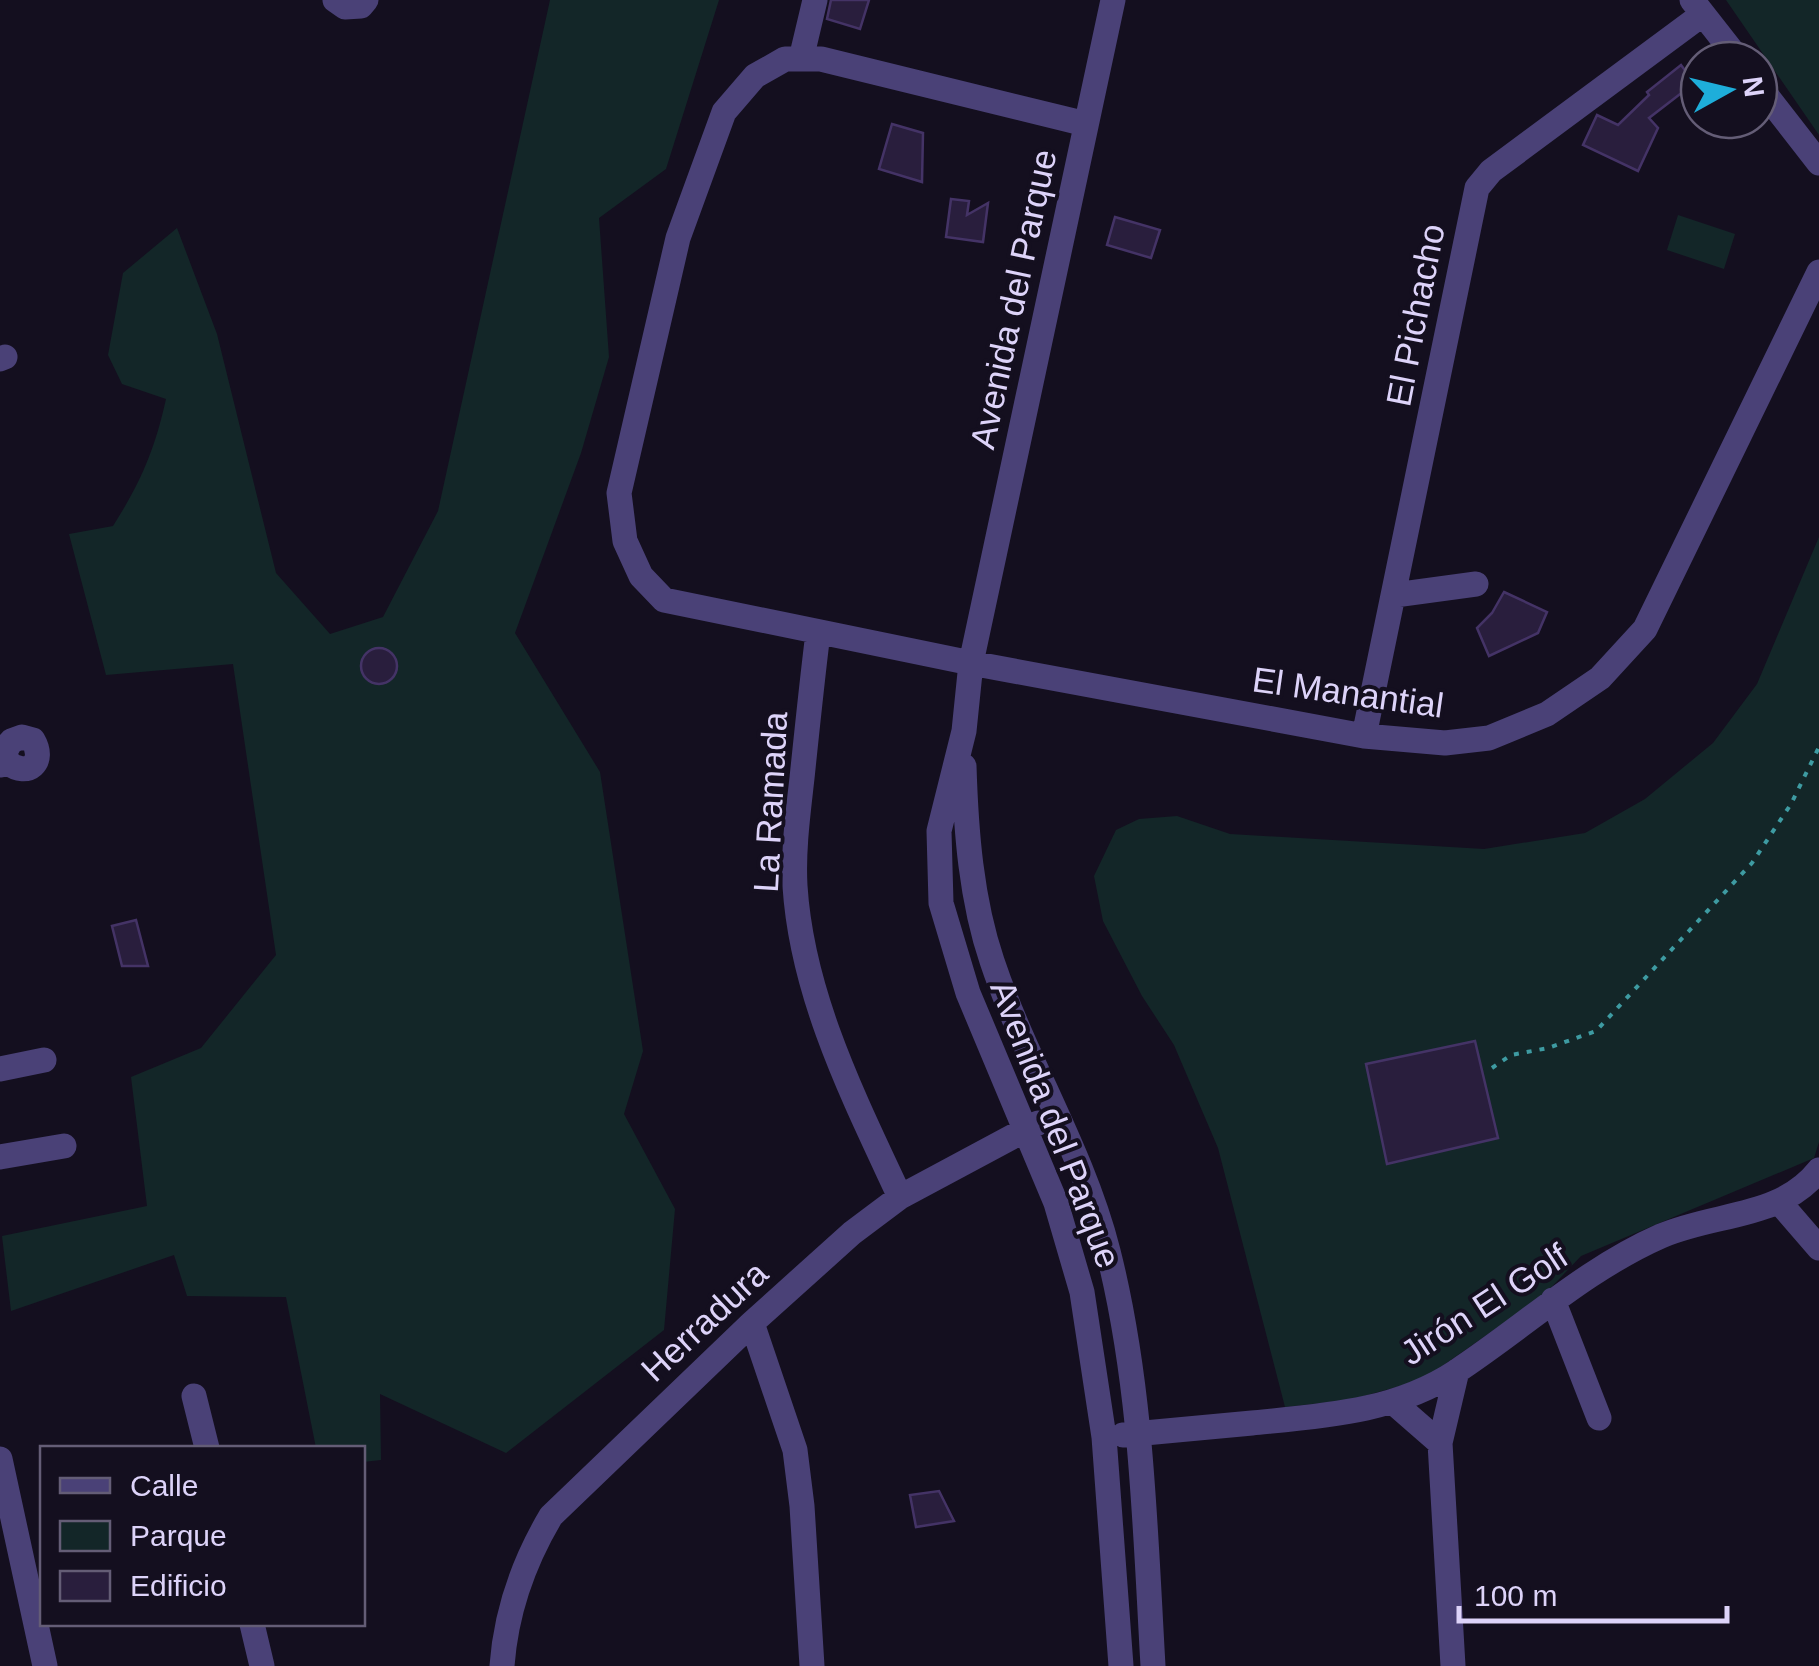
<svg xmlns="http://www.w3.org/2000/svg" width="1819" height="1666" font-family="Arial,sans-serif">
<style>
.green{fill:#132628}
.building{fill:#291e3d;stroke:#436;stroke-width:2.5}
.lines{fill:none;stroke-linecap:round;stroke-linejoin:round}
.path{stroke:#3e9ba2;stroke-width:4;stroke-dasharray:5 8;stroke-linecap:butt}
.minor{stroke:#4a4177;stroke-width:25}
.labels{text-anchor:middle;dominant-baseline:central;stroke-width:8;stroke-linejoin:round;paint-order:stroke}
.street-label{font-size:35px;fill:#ddd3f9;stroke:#140f1f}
</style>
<rect width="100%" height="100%" fill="#140f1f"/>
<path class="green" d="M550,0H719L666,169L599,218L609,357L581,453L515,633L600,772L643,1051L624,1114L675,1209L664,1330L506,1453L380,1394L381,1460L363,1462L362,1448H316L286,1297L187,1296L174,1255L11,1311L2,1236L147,1206L131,1077L201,1048L276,955L233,664L106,675L69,534L113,526C141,482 155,449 166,399L122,384L108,355L123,273L177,228L217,334L276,573L330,634L383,617L438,511Z
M1726,0H1819V135Z
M1678,215L1735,234L1724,269L1667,250Z
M1819,537V1142L1814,1158L1581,1256L1544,1295L1422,1380L1349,1400L1285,1407L1218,1148L1174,1045L1142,996L1103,921L1094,876L1116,830L1139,819L1177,816L1230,834L1484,849L1585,833L1645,799L1713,743L1757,684Z"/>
<path class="building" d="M831,0H869L860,29L827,19Z
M1681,65L1699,89V111L1684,91L1649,118L1658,128L1638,171L1583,145L1597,115L1618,125L1649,95L1647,92Z
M892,124L923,133L922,182L879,169Z
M951,199L969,201L967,215L988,203L983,242L946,237Z
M1115,217L1160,230L1151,258L1107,245Z
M1504,592L1547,612L1538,633L1489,656L1477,628L1492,613Z
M361 666a18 18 0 1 1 36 0a18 18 0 1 1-36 0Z
M136,920L148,966H122L112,926Z
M1475,1041L1498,1138L1387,1164L1366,1064Z
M939,1491L954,1521L916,1527L910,1495Z"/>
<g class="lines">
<path class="path" d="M1492,1068L1511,1055L1548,1048L1596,1031L1752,863L1791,804L1819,747"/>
<path class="minor" d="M335,0L345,7L361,6L366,0
M1113,0L971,663L964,731L939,831L941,903L968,993L1056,1203L1082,1292L1104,1437L1121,1666
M1692,0L1739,60
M801,59L815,0
M1759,86L1819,163
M1086,124L821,59H785L755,76L724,112L678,238L619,493L625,541L641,576L664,600L971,663L1364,736L1445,743L1489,738L1547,714L1600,678L1645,629L1819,272
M0,359L5,357
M1395,595L1476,584
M818,633C812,681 807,730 802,778C798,814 793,850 795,886C802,996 854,1098 900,1197
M1364,736L1477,188L1491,171L1703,14
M0,765L8,763C28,778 46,762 33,740L22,737L11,741L5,752L8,763
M964,766C966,831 971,899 992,961C1025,1060 1082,1149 1108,1251C1142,1385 1145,1528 1153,1666
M0,1069L44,1060
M0,1157L64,1146
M1780,1203L1819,1248
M1553,1300L1599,1418
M752,1323L795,1450L802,1506L812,1666
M194,1396L207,1448
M1393,1402L1440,1443L1457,1371
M1123,1435C1166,1431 1209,1427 1252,1423C1323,1416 1396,1412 1457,1371C1525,1326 1586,1269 1661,1236C1717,1212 1780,1219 1819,1170
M1440,1443L1453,1666
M0,1459L45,1666
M252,1624L262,1666
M502,1666C506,1611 523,1563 551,1516L752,1323L852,1233L900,1197L1038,1123"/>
</g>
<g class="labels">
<g class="street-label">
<text transform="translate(1013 299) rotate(-78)">Avenida del Parque</text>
<text transform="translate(1415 315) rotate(-79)">El Pichacho</text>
<text transform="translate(1348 692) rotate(8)">El Manantial</text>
<text transform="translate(770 802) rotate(-87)">La Ramada</text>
<text transform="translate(1056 1124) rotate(69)">Avenida del Parque</text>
<text transform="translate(1484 1304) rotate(-33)">Jirón El Golf</text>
<text transform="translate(704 1321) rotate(-43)">Herradura</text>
</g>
</g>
<rect x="40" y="1446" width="325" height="180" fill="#140f1f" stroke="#645d76" stroke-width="2.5"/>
<rect x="60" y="1478" width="50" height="15" fill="#4a4177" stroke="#645d76" stroke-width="2.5"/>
<text x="130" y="1496" font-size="30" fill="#ddd3f9">Calle</text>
<rect x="60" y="1521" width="50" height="30" fill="#132628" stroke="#645d76" stroke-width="2.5"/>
<text x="130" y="1546" font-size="30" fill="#ddd3f9">Parque</text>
<rect x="60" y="1571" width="50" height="30" fill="#291e3d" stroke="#645d76" stroke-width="2.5"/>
<text x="130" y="1596" font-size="30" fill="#ddd3f9">Edificio</text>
<g transform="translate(1729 90) rotate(82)"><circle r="48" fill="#140f1f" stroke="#645d76" stroke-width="2.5"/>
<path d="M0-8L18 38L0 25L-18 38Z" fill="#1eaeda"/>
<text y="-15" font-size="28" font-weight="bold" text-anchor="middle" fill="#ddd3f9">N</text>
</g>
<path d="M1459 1606v15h268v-15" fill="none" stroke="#ddd3f9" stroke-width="5"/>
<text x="1474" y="1606" font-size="30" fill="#ddd3f9" stroke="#140f1f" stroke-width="8" paint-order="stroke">100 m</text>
</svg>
